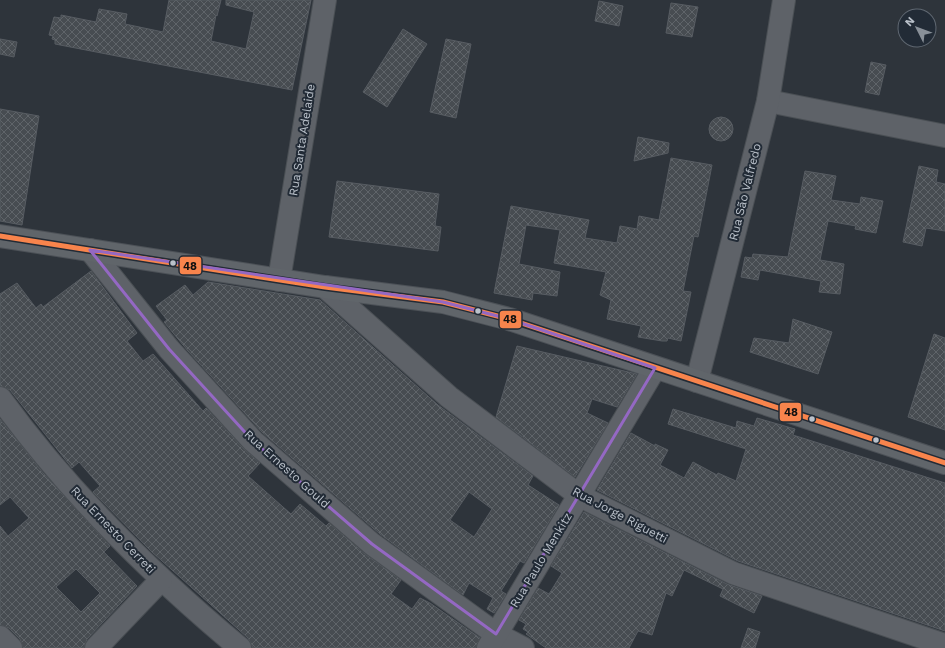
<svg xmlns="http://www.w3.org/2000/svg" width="945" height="648" viewBox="0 0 945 648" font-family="'Work Sans',sans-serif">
	<defs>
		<pattern id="building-cross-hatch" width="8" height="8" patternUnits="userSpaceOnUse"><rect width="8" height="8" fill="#474c51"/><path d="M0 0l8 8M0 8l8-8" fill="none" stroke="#5f6469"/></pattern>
	</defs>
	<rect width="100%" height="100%" fill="#2e343b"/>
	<g fill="url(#building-cross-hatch)" stroke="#575c62" fill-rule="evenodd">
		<polygon points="169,0 221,0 217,16 216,15 211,41 246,49 254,12 226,5 226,0 311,0 292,90 55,44 55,40 52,39 53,36 49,35 54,17 61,18 61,15 96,22 99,9 127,14 125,24 163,32"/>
		<polygon points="599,1 623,6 619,26 595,21"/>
		<polygon points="671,3 698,7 692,37 666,33"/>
		<polygon points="403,29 427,44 387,107 363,92"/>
		<polygon points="0,39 17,42 14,57 0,54"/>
		<polygon points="446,39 471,44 456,118 430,112"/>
		<polygon points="871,62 886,65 879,95 865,92"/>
		<polygon points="0,109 39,116 22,225 0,221"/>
		<circle cx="721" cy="129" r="12"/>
		<polygon points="638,137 669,143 668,153 634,161"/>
		<polygon points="671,158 712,165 698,237 694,236 683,291 691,292 681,341 668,338 667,341 662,341 638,337 641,326 607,319 611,300 600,295 606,272 554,263 560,230 526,225 519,264 560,272 557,296 533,293 532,300 494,293 511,206 589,220 585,238 617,243 620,226 637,229 639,216 659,220"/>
		<polygon points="919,166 938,170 936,182 945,184 945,231 926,228 922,246 903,242"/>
		<polygon points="805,171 836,176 831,200 860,204 861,197 883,201 876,233 855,229 856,226 828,221 820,260 844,264 840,294 819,292 821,281 760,270 758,280 741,277 745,257 752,258 753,254 788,257"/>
		<polygon points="337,181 439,194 435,226 441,227 438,251 329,237"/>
		<polygon points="91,271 137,333 127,341 143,361 153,354 203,411 206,408 244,449 260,463 248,476 291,514 300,504 326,526 329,523 365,554 401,580 391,594 412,609 420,598 430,603 480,638 476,648 253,648 248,638 152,552 93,492 100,486 79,462 72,468 10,390 0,386 0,294 17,283 36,308 41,304 43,307"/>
		<path d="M208 282 320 300 438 405 533 476 528 485 559 505 524 563 520 561 501 591 506 594 494 613 487 609 493 598 469 583 463 595 380 534 262 432 188 351 164 322 167 320 156 306 185 285 193 295ZM469 492 492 509 474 537 450 520Z"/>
		<polygon points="793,319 832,332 818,374 750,352 754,338 789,343"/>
		<polygon points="934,334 945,338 945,430 908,417"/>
		<polygon points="517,346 637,374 617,407 592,399 587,413 608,423 575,477 496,417"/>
		<polygon points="673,409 736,428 737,421 754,426 757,418 795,429 793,435 945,483 945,631 738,561 597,490 631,433 655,446 655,444 668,450 660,465 684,478 693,462 717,475 718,473 736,481 746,449 668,424"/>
		<path d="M0 419 44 474 110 546 104 552 137 586 87 639 84 648H23L20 639 9 628 0 625V526L8 536 29 518 10 497 0 505ZM76 569 100 593 81 612 56 587Z"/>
		<polygon points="584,512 727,584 762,596 754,613 720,596 723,589 684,570 672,596 666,593 652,635 638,631 629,648 546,648 526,634 528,632 523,629 526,624 519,620 538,588 549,594 562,573 551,566"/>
		<polygon points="748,628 760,632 755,648 741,648"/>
	</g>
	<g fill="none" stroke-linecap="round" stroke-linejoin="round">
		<defs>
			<g id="minor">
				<polyline points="768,101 945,136"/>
				<polyline points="90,250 169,349 253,441 372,544 496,634 523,648"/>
				<polyline points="279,280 325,0"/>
				<polyline points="325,287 449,397 580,496 733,573 945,645"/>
				<polyline points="697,381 768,101 784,0"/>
				<path d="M0 398C68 492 151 574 240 648"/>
				<polyline points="0,637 11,648"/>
				<polyline points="96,648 161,580"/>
				<polyline points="488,648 655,368"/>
			</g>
			<polyline id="major" points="0,236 325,287 443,302 509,319 945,463"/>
		</defs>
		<use href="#minor" stroke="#4a4f54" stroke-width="24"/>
		<use href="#major" stroke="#4c5157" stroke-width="24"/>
		<use href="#minor" stroke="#5e6268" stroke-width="22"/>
		<use href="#major" stroke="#60656a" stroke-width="22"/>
		<defs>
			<polyline id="bus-1" points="0,236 325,287 443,302 509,319 945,463"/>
		</defs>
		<use href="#bus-1" stroke="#222b36" stroke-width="8"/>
		<use href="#bus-1" stroke="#f8844c" stroke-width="5"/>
	</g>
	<path fill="none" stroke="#9468c3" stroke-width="3" stroke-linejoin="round" d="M90 250 443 302 509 319 655 368 496 634 372 544 253 441 169 349Z"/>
	<g fill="#bac1ca" stroke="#222b36" stroke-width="1.5">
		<circle cx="173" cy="263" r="3.5"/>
		<circle cx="478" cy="311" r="3.5"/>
		<circle cx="812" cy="419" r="3.5"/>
		<circle cx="876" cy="440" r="3.5"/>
	</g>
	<g text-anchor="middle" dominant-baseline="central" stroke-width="4" stroke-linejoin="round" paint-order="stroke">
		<g font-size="12" fill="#bac1ca" stroke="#222b36">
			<text transform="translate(302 140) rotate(-81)">Rua Santa Adelaide</text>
			<text transform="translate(745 192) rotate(-76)">Rua São Valfredo</text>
			<text transform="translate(287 469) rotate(42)">Rua Ernesto Gould</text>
			<text transform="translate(620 515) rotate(28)">Rua Jorge Riguetti</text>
			<text transform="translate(113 530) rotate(46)">Rua Ernesto Cerreti</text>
			<text transform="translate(541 560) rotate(-59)">Rua Paulo Menkitz</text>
		</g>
	</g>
	<g stroke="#222b36" stroke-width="1.5">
		<rect x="179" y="256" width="23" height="19" rx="4" fill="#f8844c"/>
		<rect x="499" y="310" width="23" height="19" rx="4" fill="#f8844c"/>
		<rect x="779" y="402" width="23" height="20" rx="4" fill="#f8844c"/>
	</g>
	<g font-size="11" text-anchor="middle" font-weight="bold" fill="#111">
		<text x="190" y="270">48</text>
		<text x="510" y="323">48</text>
		<text x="791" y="416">48</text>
	</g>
	<g transform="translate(917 28) rotate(312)"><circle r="19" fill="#222b36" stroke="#5f6771"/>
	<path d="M0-3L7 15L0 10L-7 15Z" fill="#899098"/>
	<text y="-6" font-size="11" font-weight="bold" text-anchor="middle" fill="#bac1ca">N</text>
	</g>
</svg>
